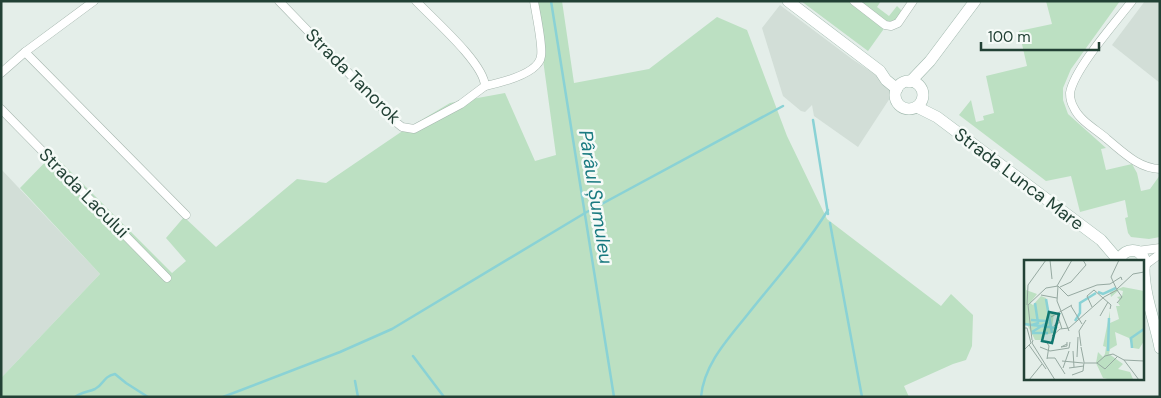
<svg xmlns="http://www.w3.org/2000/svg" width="1161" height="398" viewBox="0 0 1161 398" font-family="'DM Sans',sans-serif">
	<rect width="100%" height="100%" fill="#e4eee9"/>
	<g fill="#d2ded7">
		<polygon points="1145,1 1160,1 1160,83 1112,45"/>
		<polygon points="780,5 852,59 888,83 891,89 890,98 858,147 814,116 812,105 805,112 801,111 783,96 762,28"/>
		<polygon points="1,169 100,274 1,378"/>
	</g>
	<g fill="#bce0c2">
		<polygon points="535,1 562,1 574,83 649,69 717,17 747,30 787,136 827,219 941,306 951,294 973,315 972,346 966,360 953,364 904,386 909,397 1,397 1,378 100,274 20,188 53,154 172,273 186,261 166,238 184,217 216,247 297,179 326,183 401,132 450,103 505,93 535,161 556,155"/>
		<polygon points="801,1 881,1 877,7 889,16 897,6 901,10 901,13 895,21 888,23 868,51"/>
		<polygon points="1046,1 1120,1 1071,69 1063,88 1063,100 1068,114 1106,148 1101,149 1106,170 1132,164 1137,173 1141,191 1150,189 1160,175 1160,237 1149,239 1131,237 1128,233 1125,218 1128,217 1125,200 1080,212 1071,176 1046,181 959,115 971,100 976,122 984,120 983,116 994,113 986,76 1027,66 1019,31 1052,24"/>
	</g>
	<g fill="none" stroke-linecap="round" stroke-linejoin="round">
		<g stroke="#8ad2d5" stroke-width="2.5">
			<polyline points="551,1 614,397"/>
			<polyline points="813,120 828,214"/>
			<polyline points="830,223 862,397"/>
			<polyline points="413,356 444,397"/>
			<polyline points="355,381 358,397"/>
			<path d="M75 397C81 392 88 392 95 389 105 384 102 377 115 374L126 383 148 397"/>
			<polyline points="223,397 340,352 392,329 585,213 783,106"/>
			<path d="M701 397C704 364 728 339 748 314 775 280 805 247 828 210"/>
		</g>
		<defs>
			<g id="street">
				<path d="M279 1 397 123 402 127 414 129 461 104 485 86C484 63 433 19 416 1"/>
				<polyline points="854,1 885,25 891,26 898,23 913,1"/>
				<path d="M1132 1C1115 23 1074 69 1070 93 1070 99 1071 103 1074 108 1080 121 1097 130 1107 139 1123 152 1138 168 1160 169"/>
				<polyline points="25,52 186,215"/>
				<polyline points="1,73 25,52 94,1"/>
				<path d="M485 86C499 83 539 74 541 56 543 45 536 14 534 1"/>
				<polyline points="1,109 167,278"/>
				<polyline points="1137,251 1160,248"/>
				<polyline points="1145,265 1160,254"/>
			</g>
			<g id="secondary">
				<polyline points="788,1 880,71 886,80 897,89"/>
				<circle cx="909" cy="95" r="14"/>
				<polyline points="910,82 930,61 975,1"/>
				<polyline points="917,107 937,117 1101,240 1119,261"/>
				<path d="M1119 262C1121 253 1128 249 1137 251 1145 256 1147 263 1142 272"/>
				<path d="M1144 268C1144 296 1155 321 1160 348"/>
			</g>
		</defs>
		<use href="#street" stroke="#a6b7af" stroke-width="9"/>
		<use href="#secondary" stroke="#a2baaf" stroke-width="12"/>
		<use href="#street" stroke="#fff" stroke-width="8"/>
		<use href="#secondary" stroke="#fff" stroke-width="11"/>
	</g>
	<g text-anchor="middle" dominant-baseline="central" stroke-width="5" stroke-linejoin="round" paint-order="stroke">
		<g font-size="18" fill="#224135" stroke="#f5faf7">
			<text transform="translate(353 76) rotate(45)">Strada Tanorok</text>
			<text transform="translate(1019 179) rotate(37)">Strada Lunca Mare</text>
			<text transform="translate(84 193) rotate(45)">Strada Lacului</text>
		</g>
		<g font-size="19" font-style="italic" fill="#197a80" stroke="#f5faf7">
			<text transform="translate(596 197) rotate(81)">Pârâul Șumuleu</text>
		</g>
	</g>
	<g transform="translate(1024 260)">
		<rect width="120" height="120" fill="#e4eee9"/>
		<path d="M0 7 2 30 13 34 6 43 9 45 17 36 22 38 25 51 30 54 28 67 38 68H30V73L19 75 17 80H11L4 66 0 64ZM99 27 120 31V81L115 89 109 88 105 78 91 72 93 85 86 89 85 94 99 104 94 109 106 112 109 119 88 120 79 118 72 103 74 92 79 97 81 94 82 87 79 86 86 51V63L95 59 92 46H96L94 43 96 40 93 37 98 36 99 31 95 30 87 37 86 32Z" fill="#bce0c2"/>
		<path fill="none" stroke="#8ad2d5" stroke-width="2.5" d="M74 32 79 34 92 28M22 39 28 73M7 60 23 61M51 61 56 53V43L72 33M0 64 33 68M8 65 14 63 11 43M8 72 24 62M8 73H24M108 88 107 78 120 69M84 91 85 58"/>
		<path fill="none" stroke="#96a9a1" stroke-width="1" d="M26 0 28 19M33 26 48 0M34 26 44 36 73 25 86 24 97 17 98 20M34 26 33 41 45 71M36 27 47 22 62 5 59 0M93 29 109 14 120 12M93 30 87 17 95 0M93 30 98 37 93 43M17 35 33 38M3 45 4 25 22 0M47 46 58 64M68 47 63 36 70 30 87 45 86 49M33 53 38 69M76 56 84 42M27 57 48 45M35 60 30 66 36 62M0 68H3L7 83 0 90M45 68 80 37 93 30M28 76 36 69 45 68M8 80 4 45 22 28 34 26M9 80 8 83 31 120M22 81 25 86 23 99M43 82V86L37 87 43 84M5 85 22 109M57 86 55 71 62 60M16 87 26 91 45 88 46 82M57 87 60 102M49 91 50 107M53 97 54 77M23 98H31L41 114M100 100 120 101M38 101 59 103M60 103H73L81 96 89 94 100 100 115 120M73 103 81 109 93 97M39 108 45 91M45 108 60 106M48 115 59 111 60 102M5 120 18 104"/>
		<path fill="#0f766e" fill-opacity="0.15" stroke="#0f766e" stroke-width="2.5" d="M25 52 35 54 28 83 18 81Z"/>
		<rect width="120" height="120" fill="none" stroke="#224135" stroke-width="2.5"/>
	</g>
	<rect width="1161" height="398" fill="none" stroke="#224135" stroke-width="5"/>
	<path d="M981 42v8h118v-8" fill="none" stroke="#224135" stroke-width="2.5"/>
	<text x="988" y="42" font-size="15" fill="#224135" stroke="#f5faf7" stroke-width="4" paint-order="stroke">100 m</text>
</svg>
